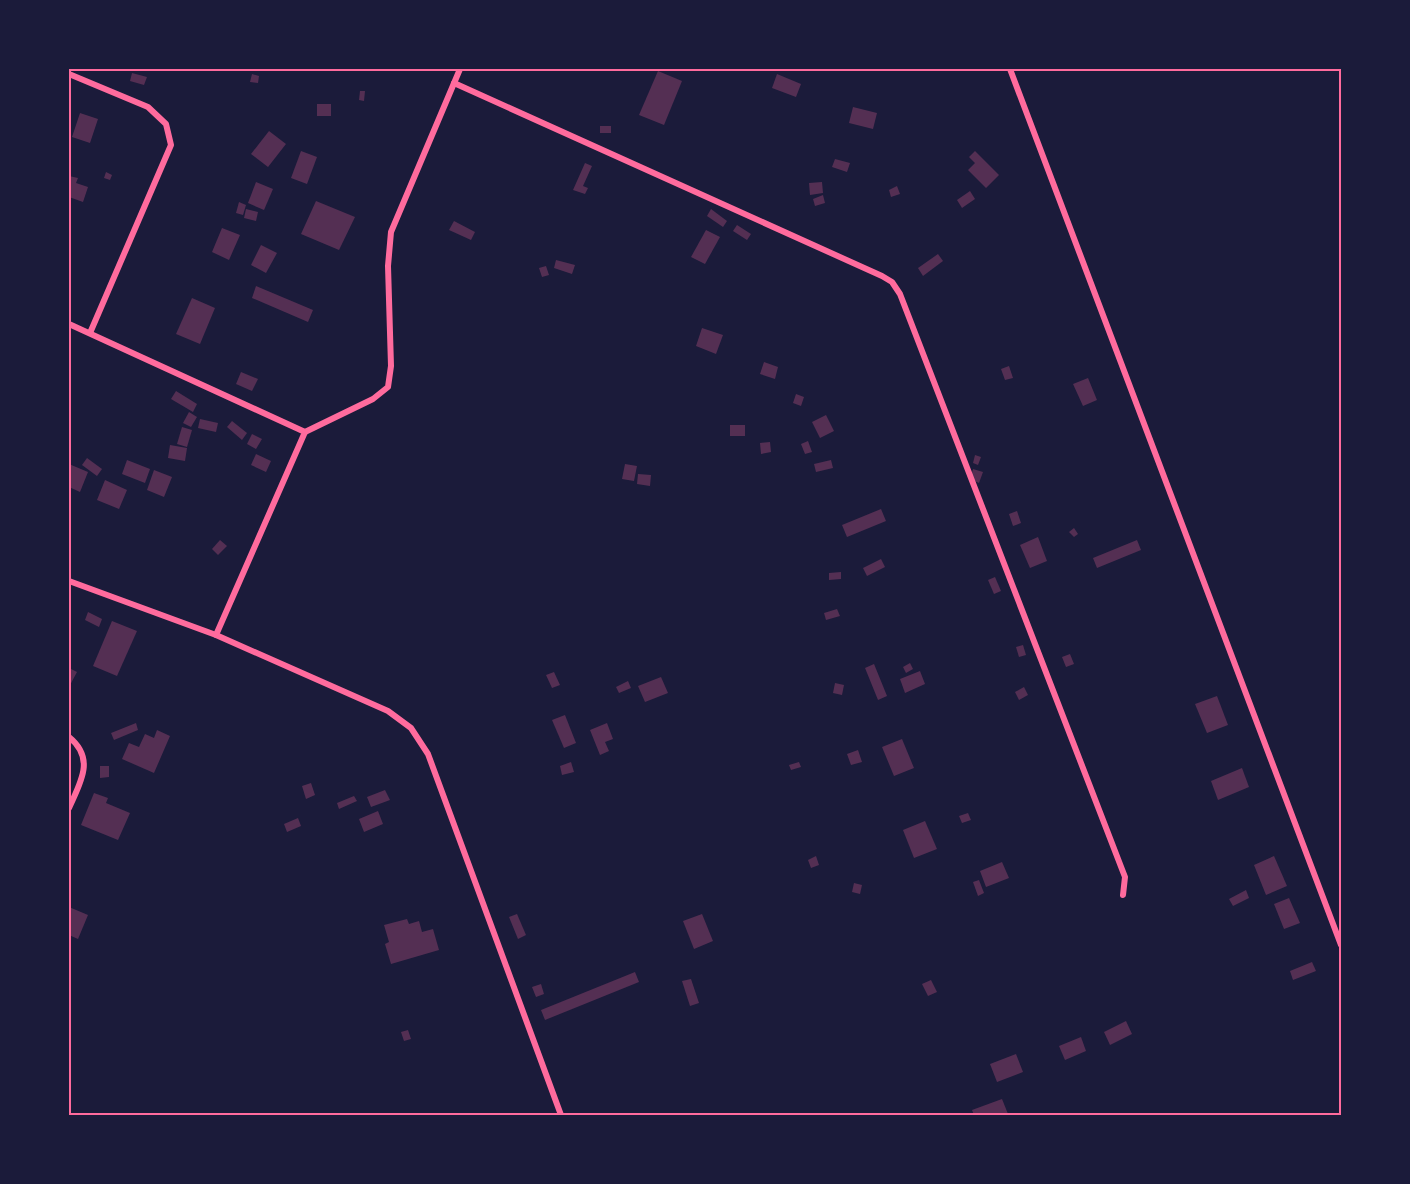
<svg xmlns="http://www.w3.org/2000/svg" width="1410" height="1184" viewBox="0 0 1410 1184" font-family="'Asap Condensed',sans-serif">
	<rect width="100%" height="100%" fill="#1b1b3a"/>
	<g fill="#542f53">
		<polygon points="658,71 682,81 664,125 639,115"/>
		<polygon points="132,73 147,77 144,85 130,81"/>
		<polygon points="252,74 259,76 258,83 250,82"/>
		<polygon points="777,74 801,84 796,97 772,88"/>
		<polygon points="360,91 365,91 364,101 359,100"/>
		<rect x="317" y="104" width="14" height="12"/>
		<polygon points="853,107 877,113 873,129 849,123"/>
		<polygon points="80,113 98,119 90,143 72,137"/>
		<rect x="600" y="126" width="11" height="7"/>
		<polygon points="269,131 286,144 268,167 251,154"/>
		<polygon points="301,151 317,157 307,184 291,178"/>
		<polygon points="975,151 999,175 986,188 968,170 975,163 969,157"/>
		<polygon points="835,159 850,163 847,172 832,167"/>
		<polygon points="585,163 592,166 583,186 588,188 585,194 573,190"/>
		<polygon points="106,172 112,175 110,180 104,178"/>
		<polygon points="69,176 78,178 76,183 88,187 83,202 69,197"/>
		<polygon points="256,182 273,189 264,210 248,203"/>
		<polygon points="822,182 823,193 810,195 809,183"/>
		<polygon points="897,186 900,194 891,197 889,190"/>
		<polygon points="970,191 975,199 962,208 957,200"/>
		<polygon points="823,195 825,203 815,206 813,199"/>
		<polygon points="316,201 355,217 339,250 301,234"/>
		<polygon points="239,202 246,205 243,215 236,213"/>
		<polygon points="246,209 258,212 256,221 244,218"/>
		<polygon points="711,209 727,221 723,227 707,216"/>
		<polygon points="454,221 475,232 471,240 449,230"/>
		<polygon points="737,225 751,234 747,240 733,231"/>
		<polygon points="222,228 240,235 229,260 212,252"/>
		<polygon points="706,230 720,237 705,264 691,257"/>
		<polygon points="261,245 277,253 266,273 251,265"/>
		<polygon points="938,254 943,261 923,276 918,268"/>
		<polygon points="556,260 575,265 572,274 554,268"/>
		<polygon points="546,266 549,275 542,277 539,268"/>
		<polygon points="256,286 313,310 308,322 252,298"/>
		<polygon points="192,298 215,308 200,344 176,334"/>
		<polygon points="702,328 723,335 716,354 696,346"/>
		<polygon points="764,362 778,367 775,379 760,374"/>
		<polygon points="1009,366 1013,378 1005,380 1001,369"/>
		<polygon points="241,372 258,379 252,391 236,384"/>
		<polygon points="1088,378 1097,400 1083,406 1073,384"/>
		<polygon points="176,391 197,404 193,412 171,399"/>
		<polygon points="796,394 804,397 801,406 793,403"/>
		<polygon points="189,412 197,417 191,427 183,423"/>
		<polygon points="826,415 834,431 820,438 812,422"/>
		<polygon points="200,419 218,423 216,432 198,428"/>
		<polygon points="232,421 247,433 242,440 227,427"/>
		<rect x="730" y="425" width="15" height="11"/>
		<polygon points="182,427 192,430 187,447 177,444"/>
		<polygon points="252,434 262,439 256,449 247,444"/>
		<polygon points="808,441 812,452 805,454 801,444"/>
		<polygon points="770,442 771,452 761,454 760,443"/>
		<polygon points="170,445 187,448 185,461 168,458"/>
		<polygon points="256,454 271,461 266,472 251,465"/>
		<polygon points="975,455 981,457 978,465 973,463"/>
		<polygon points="87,458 102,469 97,476 82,465"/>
		<polygon points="127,460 150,469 145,483 122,474"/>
		<polygon points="831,460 833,468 816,472 814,464"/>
		<polygon points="69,464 88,472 80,492 69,487"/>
		<polygon points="625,464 637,466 634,481 622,479"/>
		<polygon points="973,469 983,472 979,483 970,479"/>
		<polygon points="154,470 172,477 164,497 147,490"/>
		<polygon points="638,474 651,475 650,486 637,484"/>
		<polygon points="105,480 127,490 119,509 97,500"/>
		<polygon points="881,509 886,521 847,537 842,525"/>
		<polygon points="1017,511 1021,523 1013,526 1009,514"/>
		<polygon points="1074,528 1078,534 1074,537 1069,532"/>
		<polygon points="1038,537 1047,561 1030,568 1020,545"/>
		<polygon points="220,540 227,546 218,555 212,549"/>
		<polygon points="1137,540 1141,550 1097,568 1093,558"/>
		<polygon points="881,559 885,567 867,576 863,568"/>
		<polygon points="841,572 841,579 829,580 829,573"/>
		<polygon points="995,577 1001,591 994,594 988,580"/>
		<polygon points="837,609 840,616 826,620 824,613"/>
		<polygon points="88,612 102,619 99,627 85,620"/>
		<polygon points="112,621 137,631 117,676 93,666"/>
		<polygon points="1023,645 1026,655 1019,657 1016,647"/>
		<polygon points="1070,654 1074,664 1066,667 1062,657"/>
		<polygon points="910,663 913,669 906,673 903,667"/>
		<polygon points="874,664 887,696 878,700 865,668"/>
		<polygon points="69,668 77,672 69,687"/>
		<polygon points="920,671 925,684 905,693 900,679"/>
		<polygon points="554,672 560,685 552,688 546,675"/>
		<polygon points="661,677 668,693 645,702 638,686"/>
		<polygon points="628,681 631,688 619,693 616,687"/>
		<polygon points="835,683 844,685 842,695 833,693"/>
		<polygon points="1024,687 1028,695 1019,700 1015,692"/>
		<polygon points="1217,696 1228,725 1207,733 1195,704"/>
		<polygon points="565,715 576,743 564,748 552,720"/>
		<polygon points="136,723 138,730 114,740 111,733"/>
		<polygon points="607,723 613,739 605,742 609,751 600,755 590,730"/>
		<polygon points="157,730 170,736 154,773 122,759 129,743 139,747 145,734 154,738"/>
		<polygon points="902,739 914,768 894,776 882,747"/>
		<polygon points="858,750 862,762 851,765 847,754"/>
		<polygon points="571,762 574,772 562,775 560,766"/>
		<polygon points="799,762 801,767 791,770 789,765"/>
		<polygon points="100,766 109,766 109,777 100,778"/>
		<polygon points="1242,768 1249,787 1218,800 1211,781"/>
		<polygon points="311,783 315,795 306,799 302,786"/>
		<polygon points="385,790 390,800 371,807 367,797"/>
		<polygon points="94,793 108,798 106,803 130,813 118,840 81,825"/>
		<polygon points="354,796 357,801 339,809 337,803"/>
		<polygon points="378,811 383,824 364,832 359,819"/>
		<polygon points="968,813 971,820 962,823 959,816"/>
		<polygon points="298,818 301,826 287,832 284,824"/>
		<polygon points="925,821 937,849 914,858 903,830"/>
		<polygon points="816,856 819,865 811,868 808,860"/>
		<polygon points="1274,856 1287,886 1266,895 1254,865"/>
		<polygon points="1002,862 1009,878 986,887 980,871"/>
		<polygon points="979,880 984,893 978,896 973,882"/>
		<polygon points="854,883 862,885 860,894 852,892"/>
		<polygon points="1246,890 1249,898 1233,906 1229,899"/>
		<polygon points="1289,898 1300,923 1284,929 1274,904"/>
		<polygon points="69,907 88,915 78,939 69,935"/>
		<polygon points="517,914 526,935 518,939 509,917"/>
		<polygon points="702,914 713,941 694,949 683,921"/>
		<polygon points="407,919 409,924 419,921 422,932 433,929 439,950 391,964 385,944 389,942 384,925"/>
		<polygon points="1312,962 1316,971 1293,980 1290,971"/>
		<polygon points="635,972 639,982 545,1020 541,1010"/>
		<polygon points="691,979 699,1003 690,1006 682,981"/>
		<polygon points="931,980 937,992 928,996 922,984"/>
		<polygon points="541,984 544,994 536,997 532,987"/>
		<polygon points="1126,1021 1132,1034 1110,1045 1104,1032"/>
		<polygon points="408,1030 411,1039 404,1041 401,1032"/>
		<polygon points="1081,1037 1086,1051 1065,1060 1059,1046"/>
		<polygon points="1016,1054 1023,1072 997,1082 990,1064"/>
		<polygon points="1002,1099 1008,1114 1004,1115 974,1115 972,1110"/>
	</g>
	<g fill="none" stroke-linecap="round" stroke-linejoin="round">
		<g stroke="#ff6b9d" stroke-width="6">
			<polyline points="1010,69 1341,945"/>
			<polyline points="69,74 148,107 166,124 171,145 90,333"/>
			<polyline points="454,83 882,276 892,282 900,294 1125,877 1123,895"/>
			<polyline points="69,324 305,432 216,635"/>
			<polyline points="305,432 373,399 388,387 391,366 388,266 391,232 460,69"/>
			<polyline points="69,581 216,635 388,711 411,728 428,754 561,1115"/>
			<path d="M69 737C96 759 80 783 69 808"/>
		</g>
	</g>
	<rect width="1410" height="1184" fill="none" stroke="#1b1b3a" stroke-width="141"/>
	<rect x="70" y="70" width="1270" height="1044" fill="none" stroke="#ff6b9d" stroke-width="2"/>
</svg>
